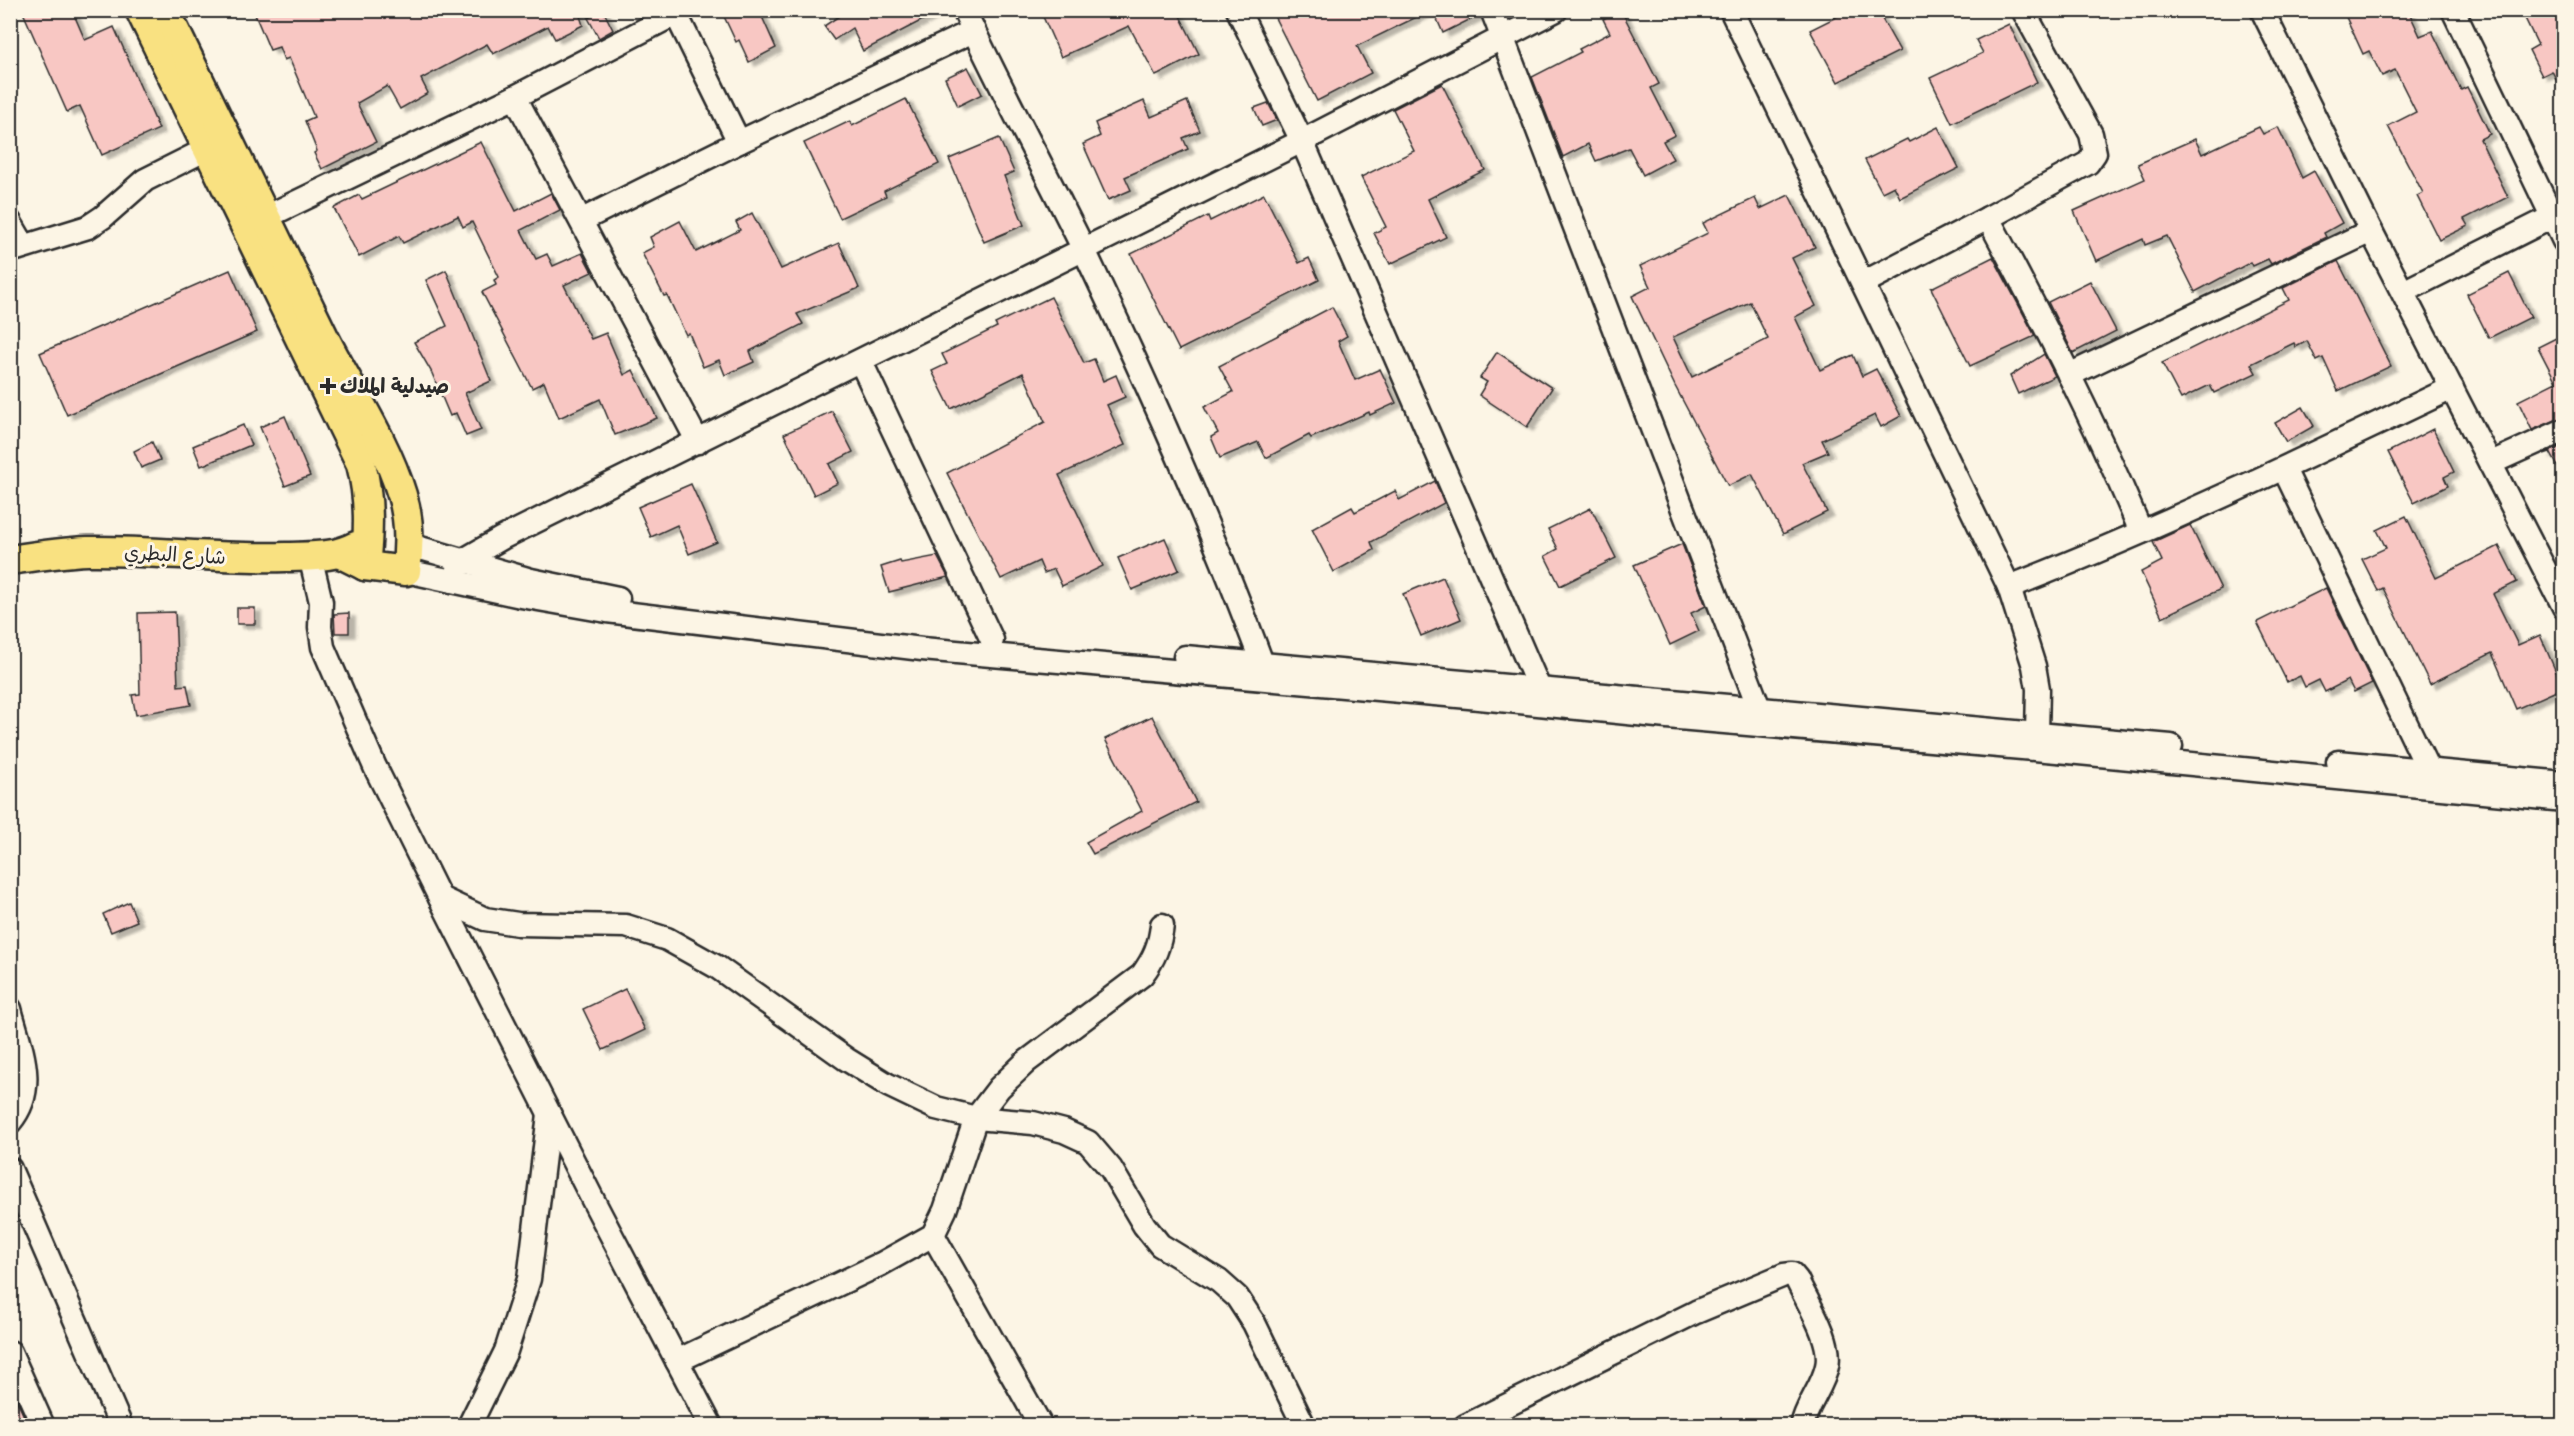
<svg xmlns="http://www.w3.org/2000/svg" width="2574" height="1436" viewBox="0 0 2574 1436" font-family="Sriracha,'Playpen Sans Arabic',sans-serif">
	<defs>
		<filter id="shadow"><feDropShadow dx="6" dy="4" stdDeviation="1.5" flood-color="#0004"/></filter>
	</defs>
	<rect width="100%" height="100%" fill="#fcf5e5"/>
	<filter id="ink" filterUnits="userSpaceOnUse"><feTurbulence type="fractalNoise" baseFrequency=".0167" numOctaves="2"/><feDisplacementMap in="SourceGraphic" scale="12" xChannelSelector="R" yChannelSelector="G"/><feConvolveMatrix kernelMatrix="1 2 1 2 8 2 1 2 1" color-interpolation-filters="sRGB"/></filter>
	<g filter="url(#ink)">
		<g fill="#f8c7c3" stroke="#2b2b2b" stroke-width="1.5" fill-rule="evenodd" filter="url(#shadow)">
			<polygon points="22,10 72,10 85,40 114,27 159,129 102,155 80,106 67,112"/>
			<polygon points="253,10 578,10 583,25 555,39 548,26 493,54 487,44 421,79 428,93 400,109 387,86 357,103 376,142 322,169 314,153 317,151 305,121 314,117 289,58 284,60 279,47 270,50"/>
			<polygon points="603,10 613,30 599,38 588,18"/>
			<polygon points="721,10 759,10 776,48 749,62 739,40 736,42"/>
			<polygon points="843,10 942,10 863,51 852,28 834,40 824,26 844,13"/>
			<polygon points="1040,10 1177,10 1199,54 1156,76 1129,26 1061,57"/>
			<polygon points="1271,10 1431,10 1357,46 1371,73 1317,101"/>
			<polygon points="1433,10 1479,10 1479,15 1443,33"/>
			<polygon points="1621,10 1659,84 1651,88 1675,135 1663,141 1673,159 1643,175 1629,148 1596,161 1588,144 1563,157 1532,77 1581,52 1579,49 1610,33 1603,19"/>
			<polygon points="1850,10 1877,10 1900,51 1838,82 1810,30"/>
			<polygon points="2360,10 2408,10 2420,36 2432,31 2461,90 2467,87 2490,134 2480,139 2508,197 2464,219 2468,226 2439,240 2417,196 2423,193 2388,126 2416,112 2395,70 2382,76 2369,51 2363,54 2346,17"/>
			<polygon points="2521,10 2564,10 2564,95 2552,71 2542,76 2529,50 2538,45"/>
			<polygon points="2009,24 2037,82 1952,123 1930,78 1983,53 1976,40"/>
			<polygon points="968,67 982,94 958,106 945,78"/>
			<polygon points="1442,84 1485,170 1428,199 1446,237 1390,264 1374,233 1386,227 1361,177 1414,151 1393,109"/>
			<polygon points="906,99 939,164 884,191 886,196 840,218 804,143 850,121 852,126"/>
			<polygon points="1144,101 1151,117 1187,101 1200,131 1183,138 1188,149 1125,177 1131,190 1108,200 1083,144 1100,136 1095,123"/>
			<polygon points="1268,103 1277,120 1262,126 1254,108"/>
			<polygon points="1938,127 1959,168 1900,198 1894,186 1882,192 1865,160 1907,139 1909,142"/>
			<polygon points="2259,127 2263,134 2278,127 2302,178 2314,171 2342,223 2324,233 2326,237 2271,264 2268,259 2253,266 2251,262 2195,292 2167,236 2145,245 2143,239 2096,261 2074,211 2145,179 2138,164 2195,139 2202,154"/>
			<polygon points="999,138 1014,172 1004,176 1024,225 984,242 949,159"/>
			<polygon points="481,142 516,211 551,193 560,210 521,230 536,259 547,254 553,266 582,253 592,272 564,285 591,339 606,333 624,375 633,370 657,418 615,435 600,399 559,418 544,382 532,388 482,292 496,285 494,280 499,277 472,222 463,227 458,216 403,243 399,236 359,257 334,208 359,195 362,199"/>
			<polygon points="1264,194 1299,263 1309,258 1319,280 1179,350 1131,254 1208,216 1210,221"/>
			<path d="M1789 195 1815 247 1792 258 1816 306 1795 317 1820 370 1853 355 1862 376 1876 369 1901 416 1881 427 1875 415 1822 440 1828 452 1802 463 1827 512 1783 534 1752 474 1728 486 1675 386 1632 296 1650 287 1640 266 1708 233 1703 223 1755 198 1760 209ZM1750 302 1768 339 1692 377 1673 337Z"/>
			<polygon points="752,213 781,269 839,243 859,288 797,314 803,324 750,351 754,362 725,375 719,360 703,367 689,333 686,335 667,295 664,296 642,253 654,247 650,237 680,221 696,252 740,230 736,222"/>
			<polygon points="1993,257 2035,336 1970,366 1931,288"/>
			<polygon points="2338,261 2391,366 2338,391 2323,358 2317,361 2307,341 2296,347 2294,343 2251,364 2256,373 2214,393 2210,385 2181,399 2162,363 2289,300 2283,288"/>
			<polygon points="230,270 257,332 67,415 40,353"/>
			<polygon points="446,270 491,381 465,393 481,430 466,436 456,413 450,416 431,371 414,342 447,326 426,280"/>
			<polygon points="2509,273 2531,317 2489,338 2467,294"/>
			<polygon points="2090,281 2116,331 2073,353 2048,302"/>
			<polygon points="1051,297 1084,363 1094,359 1103,381 1116,375 1125,397 1107,405 1125,445 1059,475 1103,566 1062,586 1054,569 1044,573 1039,561 1001,579 947,473 1045,422 1023,373 951,409 932,371 947,364 942,354 997,327 995,324"/>
			<polygon points="1332,307 1347,336 1338,341 1355,380 1380,369 1396,403 1370,415 1369,412 1311,438 1309,435 1266,458 1258,442 1220,458 1211,437 1218,433 1204,407 1233,392 1219,366"/>
			<polygon points="2564,334 2564,417 2532,430 2518,401 2556,382 2538,347"/>
			<polygon points="1497,352 1552,388 1527,427 1479,395 1487,382 1480,378"/>
			<polygon points="2044,354 2055,376 2018,394 2010,376"/>
			<polygon points="2303,407 2314,426 2286,442 2275,423"/>
			<polygon points="832,411 853,452 829,464 838,483 814,495 784,434"/>
			<polygon points="285,416 310,476 285,486 260,427"/>
			<polygon points="243,425 251,445 201,466 193,446"/>
			<polygon points="2433,429 2454,472 2444,477 2448,486 2414,503 2388,452"/>
			<polygon points="152,442 160,460 141,468 134,451"/>
			<polygon points="2564,445 2564,478 2550,452 2544,454"/>
			<polygon points="1435,481 1444,503 1371,542 1374,550 1334,572 1312,529 1352,507 1355,512 1395,491 1399,500"/>
			<polygon points="691,484 717,542 689,554 677,525 651,537 638,507"/>
			<polygon points="1591,508 1616,558 1560,586 1545,556 1558,549 1548,529"/>
			<polygon points="2406,516 2436,578 2499,546 2517,582 2493,594 2518,645 2540,635 2563,688 2516,709 2492,653 2430,684 2383,588 2378,591 2362,559 2386,548 2377,530"/>
			<polygon points="2190,525 2221,589 2162,617 2141,572 2162,561 2153,542"/>
			<polygon points="1165,538 1179,570 1132,590 1118,558"/>
			<polygon points="1682,544 1706,606 1691,613 1699,631 1670,645 1634,565"/>
			<polygon points="937,556 948,577 889,592 881,567 900,561 901,563"/>
			<polygon points="1443,577 1461,619 1421,636 1403,594"/>
			<polygon points="2326,588 2372,683 2354,692 2348,680 2325,692 2319,680 2305,687 2300,676 2287,682 2257,622"/>
			<rect x="237" y="608" width="18" height="16"/>
			<polygon points="175,612 178,686 187,685 191,705 136,715 132,695 140,694 138,613"/>
			<polygon points="349,613 349,633 335,633 334,614"/>
			<polygon points="1152,716 1196,802 1093,854 1086,842 1142,811 1105,739"/>
			<polygon points="129,902 137,921 111,932 103,914"/>
			<polygon points="625,989 645,1030 603,1050 583,1009"/>
			<polygon points="10,1386 28,1425 10,1425"/>
		</g>
		<g fill="none" stroke-linecap="round" stroke-linejoin="round">
			<defs>
				<g id="minor">
					<polyline points="674,10 739,142"/>
					<path d="M964 10C1002 92 1045 170 1084 250 1148 385 1210 523 1262 663"/>
					<polyline points="1238,10 1302,141 1539,688"/>
					<polyline points="1492,10 1759,708"/>
					<polyline points="1731,10 2009,587 2034,666 2038,689 2037,733"/>
					<polyline points="2262,10 2371,231 2564,607"/>
					<polyline points="2453,10 2564,241"/>
					<polyline points="515,97 698,442"/>
					<polyline points="266,217 515,97 675,14"/>
					<path d="M1988 218C2043 321 2096 424 2141 532"/>
					<polyline points="582,220 739,142 973,31"/>
					<polyline points="10,222 24,246"/>
					<polyline points="10,251 88,227 103,217 145,180 209,148"/>
					<polyline points="1863,283 1988,218 2088,163 2095,153 2091,134 2023,10"/>
					<polyline points="2403,292 2564,211"/>
					<polyline points="861,362 992,640"/>
					<polyline points="2069,375 2371,231"/>
					<polyline points="2491,463 2564,430"/>
					<polyline points="2284,469 2428,769"/>
					<polyline points="410,545 531,580 618,598"/>
					<polyline points="310,556 321,602 320,627 323,647 375,767 440,898 594,1202 711,1426"/>
					<polyline points="457,569 462,561 502,538 1302,141 1556,10"/>
					<polyline points="406,571 521,596 607,611 922,649 1469,697 1667,717 2068,752 2564,800"/>
					<path d="M2009 587C2160 528 2306 458 2452 388"/>
					<polyline points="1185,657 2171,746"/>
					<polyline points="2338,762 2564,783"/>
					<polyline points="440,898 485,919 518,924 626,926 667,939 717,967 846,1059 888,1085 936,1108 976,1118 1033,1123 1064,1131 1088,1142 1111,1169 1144,1225 1160,1245 1219,1281 1237,1297 1254,1323 1304,1426"/>
					<path d="M10 1009C20 1047 39 1088 10 1122"/>
					<polyline points="10,1169 121,1426"/>
					<polyline points="933,1235 1041,1426"/>
					<polyline points="10,1352 43,1426"/>
					<path d="M677 1361 881 1264 933 1235 945 1210 976 1118 999 1088 1026 1062 1142 975C1154 959 1160 945 1162 925"/>
					<polyline points="469,1426 506,1351 529,1279 549,1114"/>
					<path d="M1465 1426 1696 1312 1784 1275 1792 1274 1797 1280C1807 1302 1833 1341 1827 1366 1823 1387 1806 1405 1802 1426"/>
				</g>
				<g id="major">
					<path d="M140 10 361 464C370 499 369 531 365 566"/>
					<path d="M165 10C218 119 271 228 324 337 350 389 385 439 402 495 410 521 410 545 406 571L365 566 341 554"/>
					<path d="M10 560C36 556 62 552 88 551 154 550 219 559 285 557 311 556 334 558 356 546"/>
				</g>
			</defs>
			<use href="#minor" stroke="#2b2b2b" stroke-width="27"/>
			<use href="#major" stroke="#2b2b2b" stroke-width="33"/>
			<use href="#minor" stroke="#fcf5e5" stroke-width="22"/>
			<use href="#major" stroke="#f9e181" stroke-width="28"/>
		</g>
	</g>
	<path fill="#2b2b2b" stroke="#fcf5e5" stroke-width="2" d="M325 377h6v6h6v6h-6v6h-6v-6h-6v-6h6z"/>
	<g text-anchor="middle" dominant-baseline="central" stroke-width="6" stroke-linejoin="round" paint-order="stroke">
		<g font-size="20" font-weight="bold" fill="#2b2b2b" stroke="#fcf5e5" text-anchor="start">
			<text x="340" y="386">صيدلية الملاك</text>
		</g>
		<g font-size="20" fill="#2b2b2b" stroke="#fcf5e5">
			<text transform="translate(175 555) rotate(3)">شارع البطري</text>
		</g>
	</g>
	<rect width="2574" height="1436" fill="none" stroke="#fcf5e5" stroke-width="36"/>
	<rect x="18" y="18" width="2538" height="1400" fill="none" stroke="#2b2b2b" stroke-width="2" filter="url(#ink)"/>
</svg>
